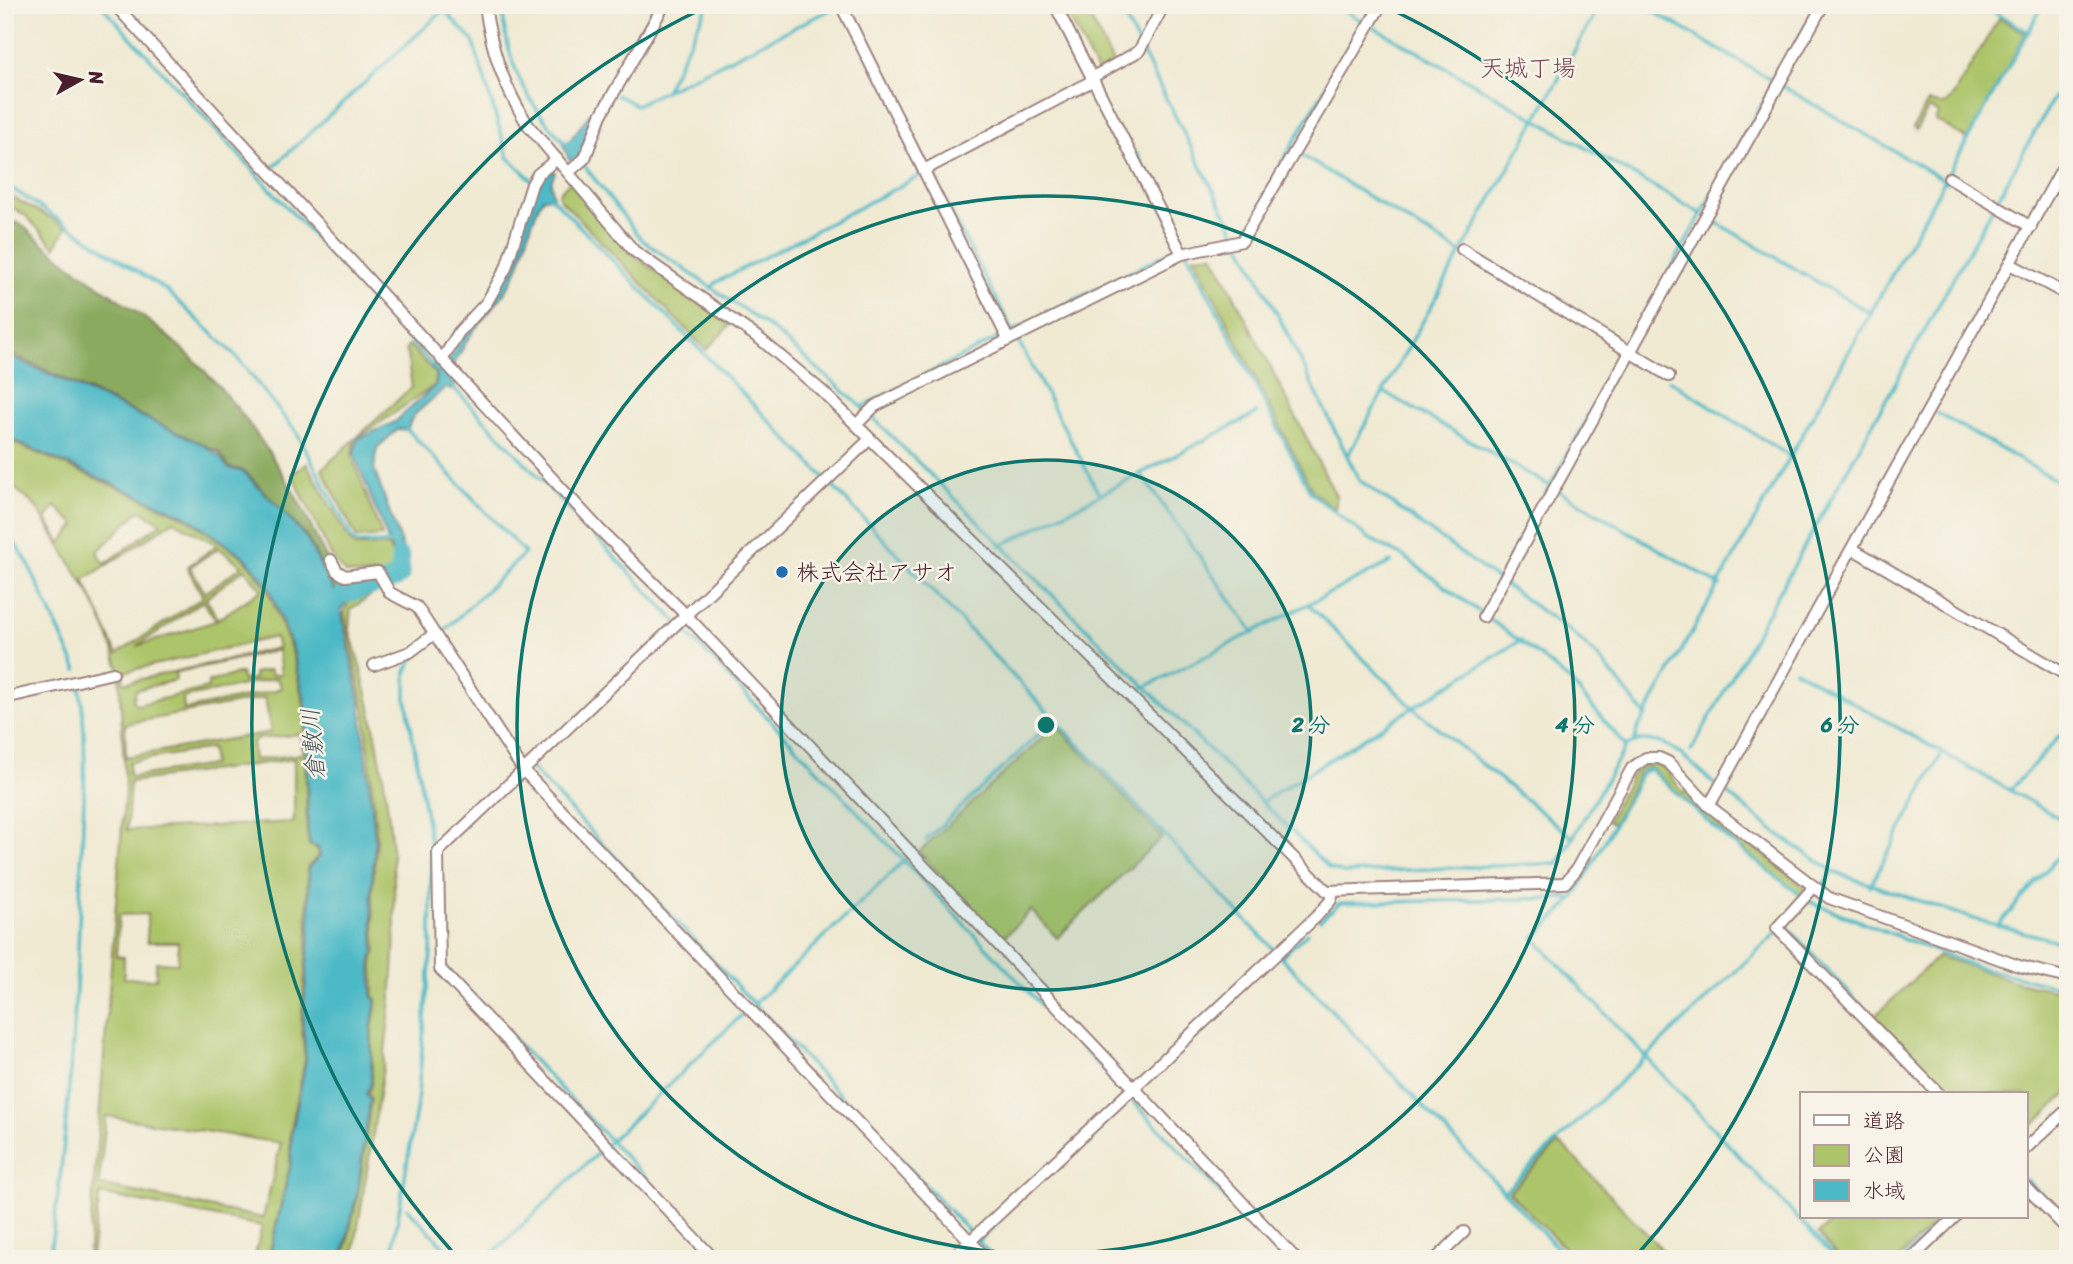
<svg xmlns="http://www.w3.org/2000/svg" width="2073" height="1264" viewBox="0 0 2073 1264" font-family="Sriracha,'Klee One',sans-serif">
	<rect width="100%" height="100%" fill="#f7f3e8"/>
	<filter id="ink" filterUnits="userSpaceOnUse"><feTurbulence type="fractalNoise" baseFrequency=".0143" numOctaves="2"/><feDisplacementMap in="SourceGraphic" scale="14" xChannelSelector="R" yChannelSelector="G"/><feConvolveMatrix kernelMatrix="1 2 1 2 8 2 1 2 1" color-interpolation-filters="sRGB"/></filter>
	<filter id="wash" filterUnits="userSpaceOnUse"><feTurbulence type="fractalNoise" baseFrequency=".00686" numOctaves="4" result="noise"/><feDisplacementMap in="SourceGraphic" scale="28" xChannelSelector="R" yChannelSelector="G"/><feGaussianBlur stdDeviation="1.57" result="paint"/><feColorMatrix in="noise" values="0 0 0 0 0 0 0 0 0 0 0 0 0 0 0 0 0 1.4 0 .05"/><feComposite in="paint" operator="in"/></filter>
	<g filter="url(#wash)">
		<rect width="100%" height="100%" fill="#f0ead3"/>
		<g fill="#adc56a" stroke="#7c724a" stroke-width="2" fill-rule="evenodd">
			<polygon points="1063,5 1084,5 1113,63 1097,72"/>
			<polygon points="1999,18 2026,33 1968,139 1935,120 1939,113 1929,108 1916,130 1913,128 1928,102 1945,105 1951,99"/>
			<polygon points="570,181 627,250 730,325 706,350 559,198 559,193"/>
			<polygon points="5,193 67,227 55,247 27,217 5,202"/>
			<polygon points="1213,254 1336,496 1336,510 1313,492 1194,256"/>
			<polygon points="409,345 436,374 435,385 355,440 352,457 382,536 357,538 322,469 412,387 406,349"/>
			<path d="M5 439 185 517 244 558 267 588 292 652 304 706 307 833 309 845 317 849 318 856 307 868 308 931 301 1023 305 1060 290 1134V1165L268 1259H254L262 1226 100 1194 91 1255 102 1259H88L125 788 119 669 107 631 89 593 36 507 5 479ZM55 506 76 525 61 543 46 519ZM140 510 161 523 105 564 97 552ZM174 521 217 545 187 567 203 597 117 654 84 580ZM219 548 242 566 205 593 190 567ZM244 569 262 590 218 619 206 598ZM203 601 216 621 137 646ZM275 637 278 648 124 683 123 681 124 672ZM278 650 281 674 272 675 270 670 254 673V679L243 681 241 673 208 682V688L137 705 133 701 136 690 176 680 175 673ZM276 678 282 687 274 691 184 710 183 698ZM265 698 271 732 126 757 125 724ZM301 734 302 754 254 760 252 743 258 739ZM211 748 213 765 129 777V762ZM294 759V822L127 830 130 782ZM147 914V942H178V963L156 962V979L124 978V957L116 956 119 915ZM106 1116 281 1143 263 1218 99 1185Z"/>
			<polygon points="307,464 350,541 356,546 388,546 394,560 392,574 384,577 345,573 333,559 292,474"/>
			<path d="M369 593 370 596 351 609 349 627C382 738 401 857 393 974 386 1070 367 1164 353 1259H344L359 1189 371 1099 368 1094 372 1083V1029L377 999 374 996 373 959 376 951 372 893 377 841 365 713 344 613 348 603Z"/>
			<polygon points="1056,725 1162,837 1057,938 1031,910 1001,940 919,852"/>
			<path d="M1646 762C1668 764 1670 778 1684 793L1688 791 1700 806 1695 809 1649 766 1639 774 1613 824 1607 821 1631 776Z"/>
			<polygon points="1704,808 1808,890 1802,897 1701,815"/>
			<polygon points="1938,956 2017,982 2068,993 2068,1092 2026,1132 2026,1094 1950,1094 1875,1016"/>
			<polygon points="1558,1144 1563,1146 1671,1259 1575,1259 1509,1192"/>
			<polygon points="1836,1217 1941,1217 1898,1259 1840,1259 1818,1234"/>
		</g>
		<path fill="#8aaa5e" stroke="#6a6444" stroke-width="2" d="M14 222 20 223C76 277 146 310 200 366 240 407 273 454 300 504 313 527 321 554 337 575L344 581 366 578V583L335 591 307 537 245 471 229 467 219 452 5 351V231Z"/>
		<g fill="#4cb9c6" stroke="#4b6c78" stroke-width="2">
			<polygon points="592,111 596,113 581,154 577,159 569,160 563,144 570,140"/>
			<path d="M552 170 555 172 551 182 553 197 543 198C530 220 527 246 517 270 507 296 488 311 472 333 463 345 458 360 447 375L455 386 452 389 445 388 413 416 407 430 398 429 377 448 374 469 408 563 404 577 396 582 392 577 396 566 395 558 354 454 358 439 395 422 436 385 437 374 430 368 435 364 440 368 451 358 465 331 510 269 537 183Z"/>
			<polygon points="5,354 200,443 218,455 228,468 243,472 279,507 306,538 335,593 361,583 368,590 347,602 341,610 360,702 372,810 375,841 371,894 374,952 371,958 372,996 376,1000 371,1029 371,1084 366,1094 370,1099 358,1189 342,1259 269,1259 291,1164 292,1133 306,1060 303,1022 310,930 309,868 320,856 319,848 310,845 308,833 306,706 294,652 269,587 245,557 186,516 5,437"/>
		</g>
		<g fill="none" stroke-linecap="round" stroke-linejoin="round">
			<g stroke="#4cb9c6" stroke-width="3.5">
				<polyline points="101,5 435,368"/>
				<polyline points="439,5 473,41 508,157 533,181"/>
				<path d="M502 5C506 64 526 103 567 145"/>
				<polyline points="1118,5 1290,339 1359,480 1575,635 1599,658 1646,716"/>
				<polyline points="1335,5 1362,21"/>
				<polyline points="1642,5 1948,182"/>
				<polyline points="1982,5 2029,32"/>
				<polyline points="1374,27 1700,213"/>
				<polyline points="665,91 708,5"/>
				<polyline points="617,95 636,105 838,6"/>
				<polyline points="594,113 655,5"/>
				<polyline points="1136,153 1311,493 1368,538 1403,556 1540,656 1570,681 1626,746"/>
				<polyline points="1301,155 1459,252"/>
				<path d="M583 164 642 240 772 329 862 407 1329 868 1344 873 1558 863 1626 746C1663 727 1689 762 1715 785"/>
				<polyline points="273,167 444,10"/>
				<polyline points="1278,170 1373,5"/>
				<polyline points="5,184 166,290 235,355 297,433 353,540 358,543 391,543"/>
				<polyline points="549,195 824,477 1275,951"/>
				<polyline points="942,196 1099,494"/>
				<polyline points="1709,218 1872,314"/>
				<polyline points="1662,285 1806,25"/>
				<polyline points="711,288 717,282 923,174"/>
				<polyline points="1011,332 1176,249"/>
				<polyline points="1669,380 1791,457"/>
				<polyline points="452,386 1283,1259"/>
				<polyline points="1384,392 1550,486"/>
				<polyline points="862,407 1004,335"/>
				<polyline points="1937,413 2068,487"/>
				<polyline points="404,426 525,553 440,635"/>
				<polyline points="1348,455 1600,5"/>
				<polyline points="1140,473 1254,633"/>
				<polyline points="1559,491 1720,585"/>
				<polyline points="5,529 27,561 77,670"/>
				<polyline points="1001,546 1257,413"/>
				<polyline points="1510,557 1625,351"/>
				<polyline points="1308,604 1413,708 1573,838"/>
				<polyline points="1795,670 2068,823"/>
				<polyline points="1143,688 1391,562"/>
				<polyline points="1635,740 1637,730 2043,5"/>
				<polyline points="1691,751 2068,72"/>
				<polyline points="531,768 995,1259"/>
				<polyline points="2010,790 2068,727"/>
				<polyline points="1724,791 1783,838 1836,873 1974,919 2068,944"/>
				<polyline points="1262,802 1521,640"/>
				<polyline points="926,840 1054,720"/>
				<polyline points="1824,884 1832,871"/>
				<polyline points="1870,886 1942,753"/>
				<polyline points="1574,898 1534,938 1836,1259"/>
				<polyline points="1320,920 1340,903 1574,898 1642,773 1650,769 1726,838 1808,901 1974,966 2068,989"/>
				<polyline points="1786,923 1785,925 1905,1052"/>
				<polyline points="1998,926 2068,845"/>
				<polyline points="1280,956 1568,1259"/>
				<polyline points="1281,957 1307,933"/>
				<polyline points="445,967 723,1259"/>
				<polyline points="754,1004 907,858"/>
				<polyline points="2026,1179 2047,1201"/>
				<polyline points="1504,1192 1777,932"/>
				<polyline points="407,1208 456,1259"/>
				<polyline points="977,1242 996,1224"/>
				<path d="M49 1259C69 1131 77 1002 81 872 83 809 89 744 79 681"/>
				<polyline points="391,1259 417,1104 431,952 431,846 406,698 406,672 412,660 434,640"/>
				<polyline points="487,1259 748,1009"/>
				<polyline points="1903,1259 1947,1217"/>
			</g>
			<polyline stroke="#4cb9c6" stroke-width="19" points="343,595 393,579 400,575 400,557"/>
		</g>
	</g>
	<g filter="url(#ink)">
		<g fill="none" stroke-linecap="round" stroke-linejoin="round">
			<defs>
				<g id="minor">
					<polyline points="115,5 599,529 685,614 1296,1259"/>
					<path d="M485 5C491 50 504 87 528 125L634 251 760 339 822 391 1327 891 1565 883 1576 870 1632 768 1646 758H1659L1668 762 1709 806 1829 898 2019 966 2068 978"/>
					<polyline points="841,5 1008,339"/>
					<polyline points="1055,5 1182,254"/>
					<polyline points="1091,78 1139,51 1164,5"/>
					<polyline points="924,170 1092,81"/>
					<polyline points="569,172 585,158 601,115 664,5"/>
					<polyline points="1949,178 2031,227"/>
					<polyline points="1462,249 1669,376"/>
					<polyline points="2010,264 2068,295"/>
					<polyline points="442,360 459,332 487,302 506,268 532,184 538,174 557,159"/>
					<polyline points="856,425 875,406 1182,254 1242,241 1381,5"/>
					<polyline points="1853,549 2068,676"/>
					<polyline points="331,560 337,571 345,576 378,572 390,593 417,607 523,770 987,1259"/>
					<polyline points="1483,617 1823,5"/>
					<polyline points="374,665 410,652 434,634"/>
					<polyline points="5,698 113,673"/>
					<polyline points="1709,806 2068,158"/>
					<polyline points="1814,887 1777,928 1939,1094"/>
					<polyline points="2026,1148 2068,1109"/>
					<polyline points="2026,1187 2068,1230"/>
					<polyline points="714,1259 440,969 438,852 870,439"/>
					<polyline points="951,1259 1317,916 1331,900 1333,893"/>
					<polyline points="1436,1259 1464,1232"/>
					<polyline points="1911,1259 1955,1217"/>
				</g>
			</defs>
			<use href="#minor" stroke="#9d847f" stroke-width="14"/>
			<use href="#minor" stroke="#fff" stroke-width="10"/>
		</g>
	</g>
	<circle cx="1046" cy="725" r="265" fill="#0f766e" fill-opacity=".12"/>
	<g fill="none" stroke="#0f766e" stroke-width="3.5">
		<circle cx="1046" cy="725" r="265"/>
		<circle cx="1046" cy="725" r="529"/>
		<path d="M456 1256A794 794 0 0 1 710 5M1382 5A794 794 0 0 1 1636 1256"/>
	</g>
	<circle fill="#1f6fb2" stroke="#f7f3e8" stroke-width="2.5" cx="782" cy="572" r="7"/>
	<g text-anchor="middle" dominant-baseline="central" stroke-width="5" stroke-linejoin="round" paint-order="stroke">
		<g font-size="23" fill="#4a1f2b" stroke="#f7f3e8" text-anchor="start">
			<text x="796" y="572">株式会社アサオ</text>
		</g>
		<g font-size="24" fill="#7a4957" stroke="#f7f3e8">
			<text x="1528" y="68">天城丁場</text>
		</g>
		<g font-size="24" font-style="italic" fill="#4b5561" stroke="#f7f3e8">
			<text transform="translate(313 744) rotate(-95)">倉敷川</text>
		</g>
	</g>
	<circle cx="1046" cy="725" r="10" fill="#0f766e" stroke="#f7f3e8" stroke-width="3.5"/>
	<g font-size="21" text-anchor="middle" font-weight="bold" fill="#0f766e" stroke="#f7f3e8" stroke-width="5" stroke-linejoin="round" paint-order="stroke">
		<text x="1311" y="732">2 分</text>
		<text x="1575" y="732">4 分</text>
		<text x="1840" y="732">6 分</text>
	</g>
	<rect width="2073" height="1264" fill="none" stroke="#f7f3e8" stroke-width="28"/>
	<rect x="1800" y="1092" width="228" height="126" fill="#f7f3e8" stroke="#b29e9c" stroke-width="2"/>
	<rect x="1814" y="1115" width="35" height="10" fill="#ffffff" stroke="#b29e9c" stroke-width="2"/>
	<text x="1863" y="1128" font-size="21" fill="#4a1f2b">道路</text>
	<rect x="1814" y="1145" width="35" height="21" fill="#adc56a" stroke="#b29e9c" stroke-width="2"/>
	<text x="1863" y="1162" font-size="21" fill="#4a1f2b">公園</text>
	<rect x="1814" y="1180" width="35" height="21" fill="#4cb9c6" stroke="#b29e9c" stroke-width="2"/>
	<text x="1863" y="1198" font-size="21" fill="#4a1f2b">水域</text>
	<g transform="translate(80 80) rotate(82)" stroke="#f7f3e8" stroke-width="5" paint-order="stroke">
	<path d="M0-5L12 26L0 18L-12 26Z" fill="#4a1f2b"/>
	<text y="-10" font-size="19" font-weight="bold" text-anchor="middle" fill="#4a1f2b">N</text>
	</g>
</svg>
